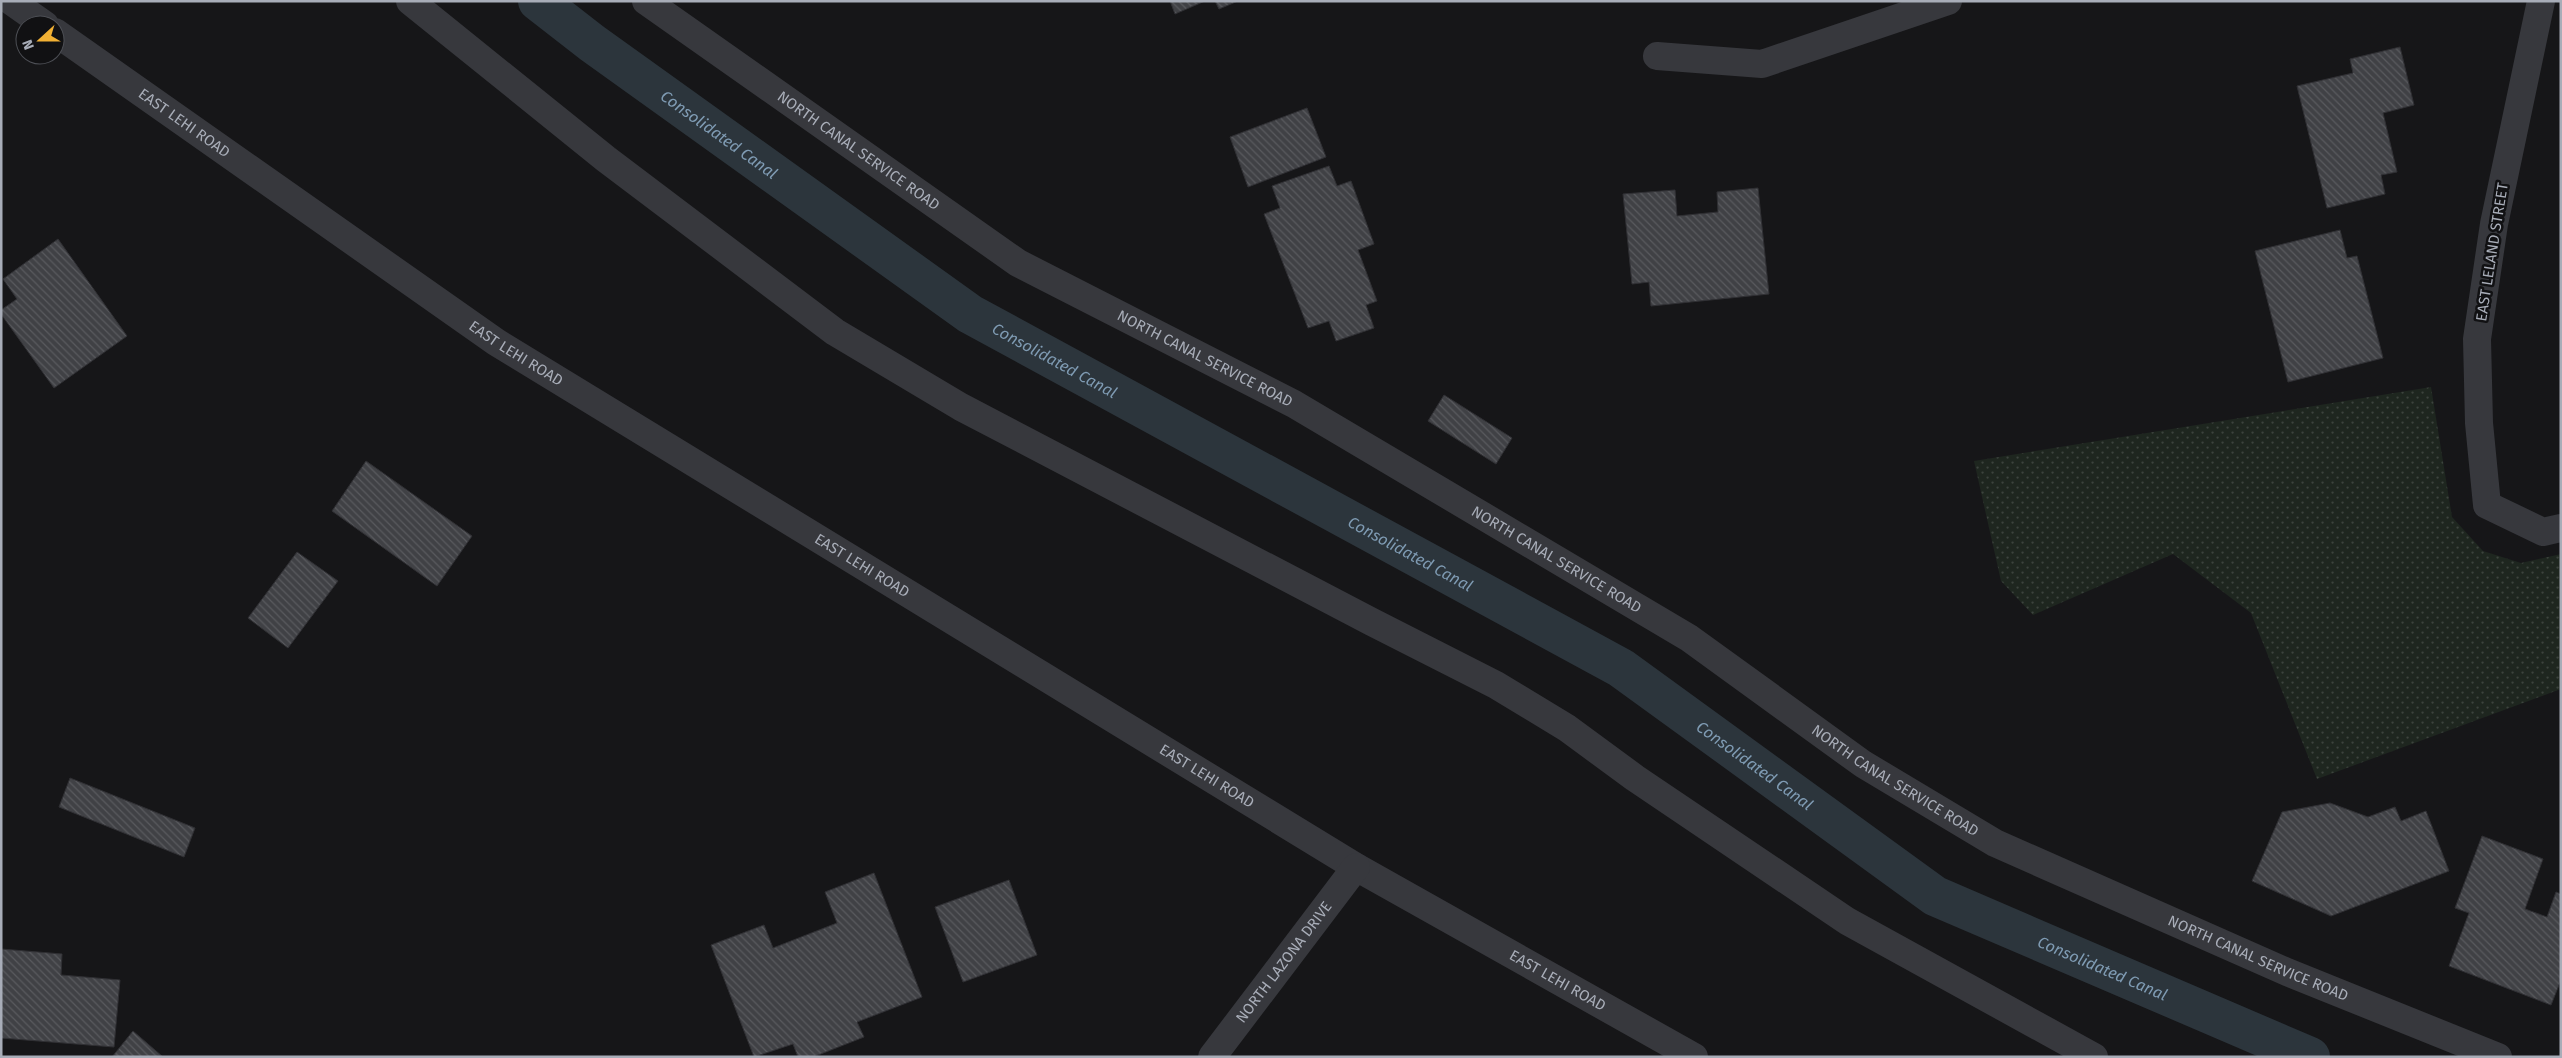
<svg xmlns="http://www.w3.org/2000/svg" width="2562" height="1058" viewBox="0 0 2562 1058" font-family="'Fira Sans',sans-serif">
	<defs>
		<pattern id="park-dots" width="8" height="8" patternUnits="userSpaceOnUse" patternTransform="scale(1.25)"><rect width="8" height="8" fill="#1e261f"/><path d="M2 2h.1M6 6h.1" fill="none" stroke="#3c433d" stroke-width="1.8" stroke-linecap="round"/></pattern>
		<pattern id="building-back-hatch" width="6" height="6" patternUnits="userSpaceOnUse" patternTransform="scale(1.25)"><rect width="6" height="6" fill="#404145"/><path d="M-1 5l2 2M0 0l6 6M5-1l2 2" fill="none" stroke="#595a5e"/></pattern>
	</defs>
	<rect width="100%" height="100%" fill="#161618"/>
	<polygon fill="url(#park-dots)" points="2431,387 2452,517 2483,551 2521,563 2561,554 2561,689 2317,779 2251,613 2173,554 2033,615 2001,581 1974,461"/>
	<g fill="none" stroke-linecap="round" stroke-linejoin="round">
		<path stroke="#2c353c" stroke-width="40" id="s1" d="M538 1 592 43 970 314 1621 668 1935 896 2310 1057"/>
	</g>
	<g fill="url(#building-back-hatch)" stroke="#303034">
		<polygon points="1170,1 1205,1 1175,14"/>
		<polygon points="1215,1 1238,1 1219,9"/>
		<polygon points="2400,47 2414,105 2383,113 2397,172 2381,175 2385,194 2327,208 2297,86 2353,73 2350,59"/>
		<polygon points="1307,108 1326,157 1248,187 1230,137"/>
		<polygon points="1329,166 1337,186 1351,181 1374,244 1358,250 1377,301 1366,305 1374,328 1336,341 1329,321 1308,328 1264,214 1280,208 1272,186"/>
		<polygon points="1758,188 1769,294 1651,306 1649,282 1632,284 1623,194 1675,190 1677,216 1718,212 1717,192"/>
		<polygon points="2340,230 2347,258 2357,256 2383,358 2288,382 2255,251"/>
		<polygon points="58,239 127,336 54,388 1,314 1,310 17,299 3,279"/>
		<polygon points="1444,395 1512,438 1496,464 1428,421"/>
		<polygon points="366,461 472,536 437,586 332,511"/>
		<polygon points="297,552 338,581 288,648 248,618"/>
		<polygon points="70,778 195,828 184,857 59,807"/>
		<polygon points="2330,803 2368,817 2395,807 2401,821 2426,811 2449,871 2331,916 2252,881 2282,812"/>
		<polygon points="2482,836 2543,859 2525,909 2547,917 2556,892 2561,894 2561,980 2551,1005 2449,966 2469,913 2455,908"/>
		<polygon points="874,873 922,997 857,1022 864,1037 813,1057 798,1057 793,1044 754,1057 711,945 764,925 773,948 837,923 825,892"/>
		<polygon points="1009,880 1037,955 963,982 935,907"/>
		<polygon points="1,949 62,954 61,975 120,980 114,1047 1,1038"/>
		<polygon points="133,1031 163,1057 112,1057"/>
	</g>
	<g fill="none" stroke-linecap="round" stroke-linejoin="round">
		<g stroke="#37383d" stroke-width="28">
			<polyline points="11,1 45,25"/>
			<polyline points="410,1 606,159 835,332 961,407 1372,622 1496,685 1567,728 1635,778 1847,921 2094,1057"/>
			<path id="s2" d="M646 1 1018 263 1294 404 1689 638 1863 764 1995 843 2287 972 2498 1057"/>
			<polyline points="2541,1 2494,224 2477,339 2479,423 2487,505 2543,532 2561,528"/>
			<path id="s3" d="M55 32 496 342 1356 867 1694 1057"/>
			<polyline points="1657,56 1762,64 1948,1"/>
			<path id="s4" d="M1212 1057 1356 867"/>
		</g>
	</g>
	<g text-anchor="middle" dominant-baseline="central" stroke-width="5" stroke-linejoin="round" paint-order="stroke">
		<g font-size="15" fill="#a8adb8" stroke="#111113">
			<text stroke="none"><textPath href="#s3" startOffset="158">EAST LEHI ROAD</textPath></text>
			<text stroke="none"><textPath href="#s2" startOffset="260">NORTH CANAL SERVICE ROAD</textPath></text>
			<text transform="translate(2492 252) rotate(-81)">EAST LELAND STREET</text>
			<text stroke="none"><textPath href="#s3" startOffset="562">EAST LEHI ROAD</textPath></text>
			<text stroke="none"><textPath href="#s2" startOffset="665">NORTH CANAL SERVICE ROAD</textPath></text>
			<text stroke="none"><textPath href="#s2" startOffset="1070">NORTH CANAL SERVICE ROAD</textPath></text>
			<text stroke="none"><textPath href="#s3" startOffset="968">EAST LEHI ROAD</textPath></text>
			<text stroke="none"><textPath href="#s3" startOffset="1372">EAST LEHI ROAD</textPath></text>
			<text stroke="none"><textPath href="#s2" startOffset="1475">NORTH CANAL SERVICE ROAD</textPath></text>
			<text stroke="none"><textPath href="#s2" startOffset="1880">NORTH CANAL SERVICE ROAD</textPath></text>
			<text stroke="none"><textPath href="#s4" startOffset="119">NORTH LAZONA DRIVE</textPath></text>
			<text stroke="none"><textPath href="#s3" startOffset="1778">EAST LEHI ROAD</textPath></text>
		</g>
		<g font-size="16" font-style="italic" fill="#7f9bb3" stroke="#111113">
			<text stroke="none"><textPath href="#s1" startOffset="225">Consolidated Canal</textPath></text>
			<text stroke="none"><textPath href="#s1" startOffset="630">Consolidated Canal</textPath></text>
			<text stroke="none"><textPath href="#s1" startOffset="1035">Consolidated Canal</textPath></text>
			<text stroke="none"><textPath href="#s1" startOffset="1440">Consolidated Canal</textPath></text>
			<text stroke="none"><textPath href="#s1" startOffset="1845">Consolidated Canal</textPath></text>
		</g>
	</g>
	<rect width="2562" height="1058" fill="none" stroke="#a8adb8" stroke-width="5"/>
	<g transform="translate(40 40) rotate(249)"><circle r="24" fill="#111113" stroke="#4d4f55"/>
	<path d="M0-4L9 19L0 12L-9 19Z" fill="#f2b134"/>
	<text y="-8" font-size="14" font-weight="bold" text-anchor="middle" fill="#a8adb8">N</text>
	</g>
</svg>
